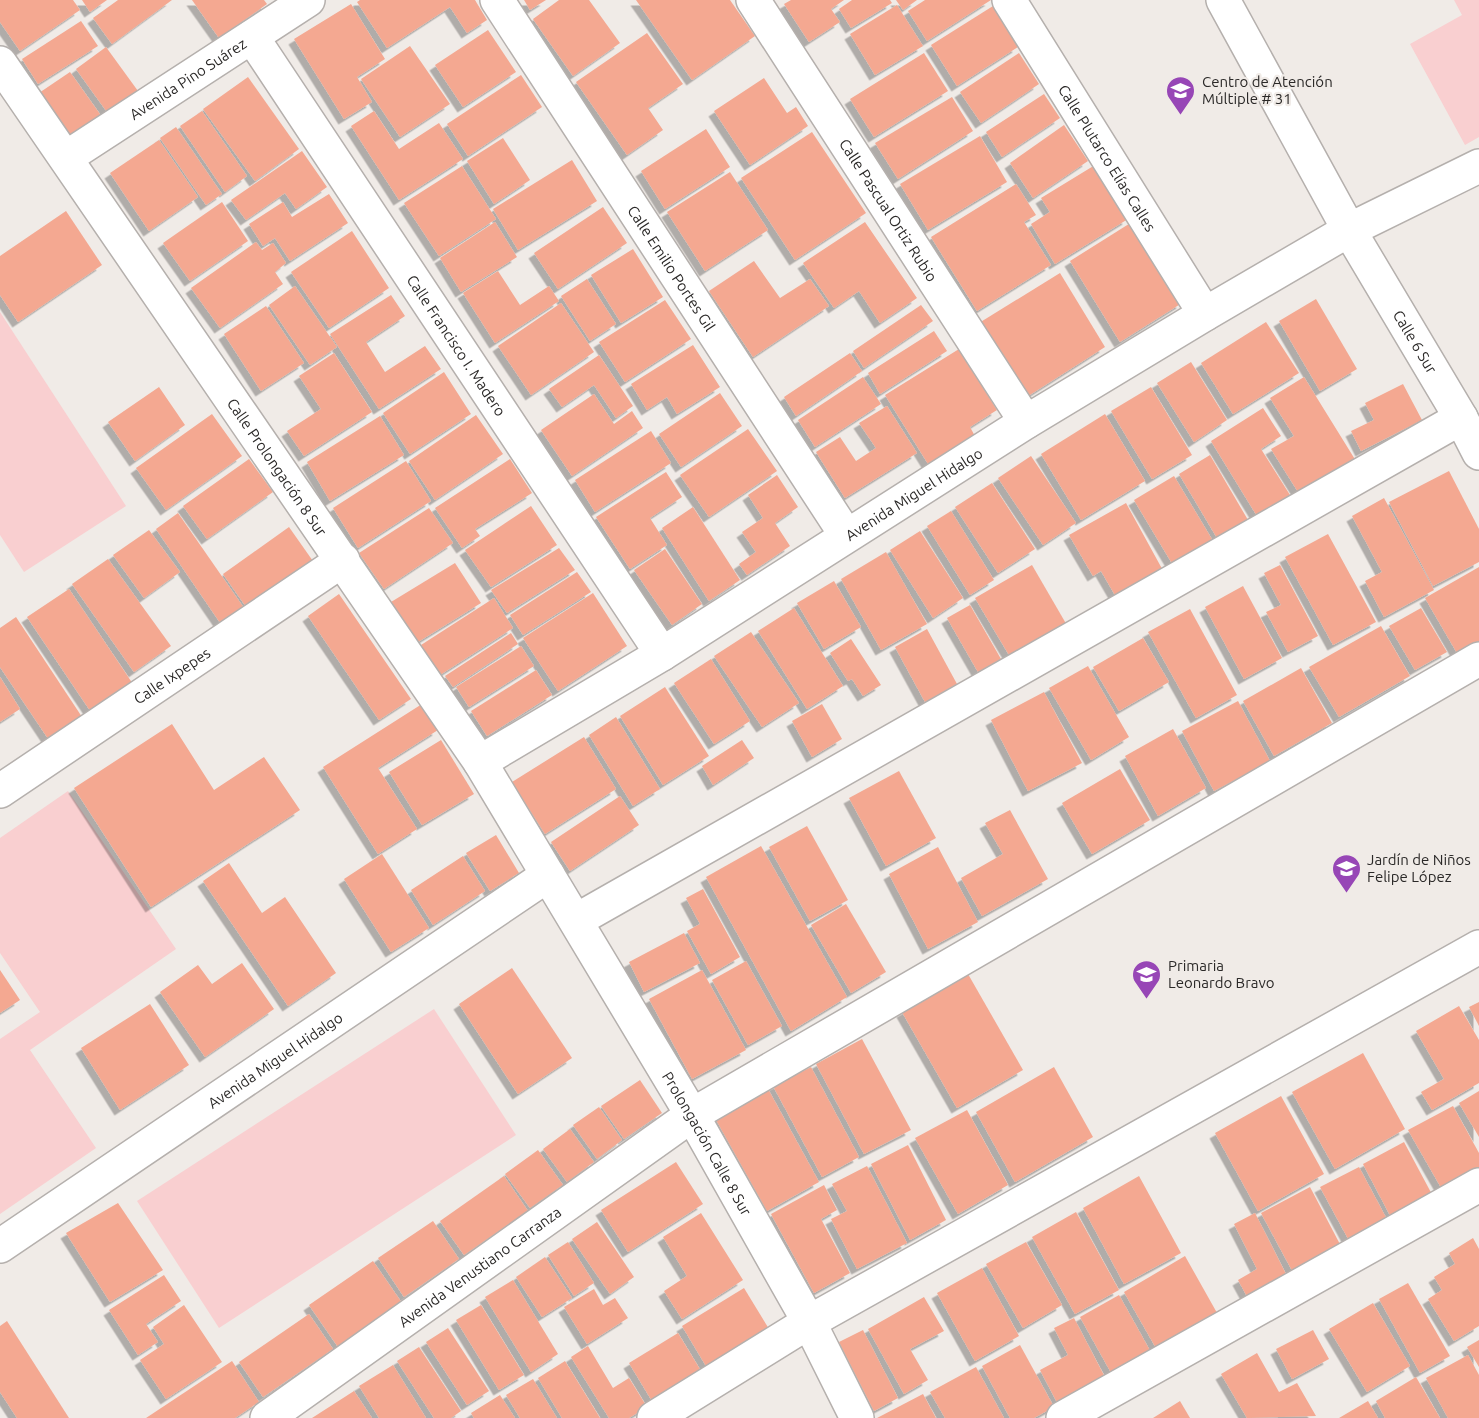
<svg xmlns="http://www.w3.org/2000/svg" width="1479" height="1418" viewBox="0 0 1479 1418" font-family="Ubuntu,sans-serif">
	<defs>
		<filter id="shadow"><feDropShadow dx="-5.5" dy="5.5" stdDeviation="0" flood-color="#0004"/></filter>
	</defs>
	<rect width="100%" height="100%" fill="#f0ebe7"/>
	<g fill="#f9cfd0">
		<polygon points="1454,0 1479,0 1479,137 1465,145 1410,44 1462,15"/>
		<polygon points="0,312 126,506 24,572 0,535"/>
		<polygon points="68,791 176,949 30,1050 96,1148 0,1214 0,1039 40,1012 0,953 0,838"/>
		<polygon points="434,1009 516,1135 219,1328 137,1201"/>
	</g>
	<g fill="#f4a891" filter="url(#shadow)">
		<polygon points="0,0 73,0 80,10 20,51 0,22"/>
		<polygon points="82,0 107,0 90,12"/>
		<polygon points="118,0 172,0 112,44 93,18"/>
		<polygon points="192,0 264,0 267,4 219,38"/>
		<polygon points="360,0 475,0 487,20 467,33 450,7 387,48 357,2"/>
		<polygon points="524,0 546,0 530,10"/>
		<polygon points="559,0 589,0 620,43 573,76 533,19"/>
		<polygon points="636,0 730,0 755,36 692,80"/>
		<polygon points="791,0 844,0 831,9 840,22 809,42 784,4"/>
		<polygon points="852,0 890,0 892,3 851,28 839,9"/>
		<polygon points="896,0 917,0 903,10"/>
		<polygon points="925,0 991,0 927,41 908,11"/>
		<polygon points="351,4 385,59 357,77 372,102 344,119 294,39"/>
		<polygon points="897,5 923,46 875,75 850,34"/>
		<polygon points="993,6 1018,47 957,86 931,45"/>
		<polygon points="81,21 98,46 38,84 22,59"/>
		<polygon points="488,30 516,72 463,107 435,65"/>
		<polygon points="647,33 683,84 648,108 663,130 627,155 576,82"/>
		<polygon points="410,46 450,104 400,137 361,79"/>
		<polygon points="106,47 138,91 107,112 76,69"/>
		<polygon points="924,53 948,91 874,137 850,99"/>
		<polygon points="1019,53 1039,84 981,123 960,92"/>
		<polygon points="70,72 102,117 67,140 36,95"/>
		<polygon points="521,75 542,107 468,156 447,124"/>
		<polygon points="248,77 299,149 255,181 203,109"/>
		<polygon points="764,78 787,113 796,107 808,126 750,165 714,111"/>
		<polygon points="1044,94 1060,118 1002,157 986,132"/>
		<polygon points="952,97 973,131 898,179 875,143"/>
		<polygon points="202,111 247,176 225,192 180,126"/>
		<polygon points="374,111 399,149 439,123 463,159 399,200 351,126"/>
		<polygon points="1064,125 1088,161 1033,198 1010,163"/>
		<polygon points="176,127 222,194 206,205 160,138"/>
		<polygon points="706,129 730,167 665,209 641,171"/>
		<polygon points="812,132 866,213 795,260 741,178"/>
		<polygon points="980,136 1007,182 928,230 900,184"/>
		<polygon points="503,138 530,180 494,204 467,161"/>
		<polygon points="159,140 198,197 149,231 110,173"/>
		<polygon points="302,151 327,187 296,209 285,193 246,220 231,200"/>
		<polygon points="572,160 597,201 518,250 493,209"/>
		<polygon points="1095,165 1128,219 1055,264 1031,224 1050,212 1041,198"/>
		<polygon points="462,166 496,219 439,256 404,203"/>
		<polygon points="730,172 768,230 705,271 667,212"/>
		<polygon points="1016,184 1036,215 1024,222 1051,265 977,311 931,237"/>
		<polygon points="329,194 348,223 290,261 275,238 263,246 249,224 283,202 292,217"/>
		<polygon points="222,202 248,241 190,281 163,243"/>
		<polygon points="603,207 627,243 558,289 534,253"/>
		<polygon points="66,211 102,265 18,322 0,295 0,256"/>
		<polygon points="495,222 517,257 461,292 440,258"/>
		<polygon points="865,222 917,298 880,323 859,291 834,308 803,263"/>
		<polygon points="1132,222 1182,303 1120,342 1070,261"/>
		<polygon points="352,231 389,288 329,328 291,272"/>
		<polygon points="256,242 262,250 273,243 286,263 275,272 283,284 220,328 191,288"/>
		<polygon points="633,249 663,297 621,323 591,275"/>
		<polygon points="754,261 780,298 810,279 829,306 753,357 709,291"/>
		<polygon points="498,271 520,305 549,286 559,301 495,343 463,293"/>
		<polygon points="1060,273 1105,347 1025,398 979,323"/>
		<polygon points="587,279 616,324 590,341 561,296"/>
		<polygon points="295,286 337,347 310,365 269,305"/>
		<polygon points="391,295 405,316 366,342 385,372 425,346 441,369 379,409 330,334"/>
		<polygon points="1316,299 1357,369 1320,391 1279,321"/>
		<polygon points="665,300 691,339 625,382 599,342"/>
		<polygon points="561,303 594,352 531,395 498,346"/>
		<polygon points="921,305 933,321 864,368 853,351"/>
		<polygon points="266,306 304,363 261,391 224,334"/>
		<polygon points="1266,322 1299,373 1233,414 1201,363"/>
		<polygon points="934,331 947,351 880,394 868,373"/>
		<polygon points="693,345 720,387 677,414 667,397 647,410 631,384"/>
		<polygon points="959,349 997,410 970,427 976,438 930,467 885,395"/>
		<polygon points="334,353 372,412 304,456 287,431 321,409 299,376"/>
		<polygon points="850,353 862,371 796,416 784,397"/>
		<polygon points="599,355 633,406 616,418 594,385 562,407 549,389"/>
		<polygon points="1191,362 1227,420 1194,442 1157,383"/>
		<polygon points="444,372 471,414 410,454 383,413"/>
		<polygon points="863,377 881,404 815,447 798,420"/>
		<polygon points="1304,377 1356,461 1300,495 1271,449 1294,436 1270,398"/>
		<polygon points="1403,384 1422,420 1361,451 1351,431 1374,420 1365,403"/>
		<polygon points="159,387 185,425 135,461 108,422"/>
		<polygon points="1151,387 1192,455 1152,479 1111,411"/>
		<polygon points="720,393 742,426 681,467 659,434"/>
		<polygon points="594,394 614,424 632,411 643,428 572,476 541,430"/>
		<polygon points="887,406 917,453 845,498 816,452 840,437 856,461 876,448 859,423"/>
		<polygon points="1263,408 1281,436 1261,449 1290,495 1257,516 1211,441"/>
		<polygon points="212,414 242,456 166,510 136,468"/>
		<polygon points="1105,414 1145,481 1081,520 1041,454"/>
		<polygon points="476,415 503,454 435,500 409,461"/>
		<polygon points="380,416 404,455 330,501 307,462"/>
		<polygon points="748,429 777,471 709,517 680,475"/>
		<polygon points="651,431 671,463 595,512 575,480"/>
		<polygon points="1210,455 1248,520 1217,538 1179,474"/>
		<polygon points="1031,456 1076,523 1043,545 998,478"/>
		<polygon points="249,459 273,492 207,539 183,506"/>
		<polygon points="510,459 532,493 475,529 480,536 462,548 435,508"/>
		<polygon points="406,461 431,501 358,548 333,508"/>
		<polygon points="1449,471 1479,529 1479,562 1433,586 1389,502"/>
		<polygon points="666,472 682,497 650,518 667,545 630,569 596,517"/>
		<polygon points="777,475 798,507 775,523 790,546 747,575 739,564 756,552 742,532 763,518 748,495"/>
		<polygon points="1174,476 1213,541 1173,565 1134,500"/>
		<polygon points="992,483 1035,549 998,573 955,507"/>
		<polygon points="1384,498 1434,590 1384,617 1365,581 1382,572 1352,516"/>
		<polygon points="1126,503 1166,576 1119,602 1101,571 1093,576 1069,535"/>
		<polygon points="531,506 557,545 491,587 465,550"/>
		<polygon points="693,507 740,580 709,601 662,528"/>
		<polygon points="429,508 453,543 384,589 359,553"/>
		<polygon points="951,511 994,580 970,595 927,526"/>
		<polygon points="178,513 246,611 223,627 156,529"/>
		<polygon points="289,527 315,564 249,611 223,574"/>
		<polygon points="149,530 180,572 144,598 113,555"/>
		<polygon points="920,531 963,598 933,618 890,550"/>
		<polygon points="1328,534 1376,622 1333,645 1285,557"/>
		<polygon points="559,548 575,570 507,613 491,590"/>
		<polygon points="665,549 702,604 672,625 634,570"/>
		<polygon points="886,552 927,624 881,650 841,579"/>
		<polygon points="108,559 171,646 134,672 72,584"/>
		<polygon points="455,563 481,603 418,642 391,602"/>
		<polygon points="1032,565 1068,627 1012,660 975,598"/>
		<polygon points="1280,565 1318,636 1288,652 1266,612 1281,605 1264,573"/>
		<polygon points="1479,567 1479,641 1457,653 1425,598"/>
		<polygon points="577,572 591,592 523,635 510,615"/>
		<polygon points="834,581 861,627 824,649 797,603"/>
		<polygon points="1243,586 1282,658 1244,679 1205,607"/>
		<polygon points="69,589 137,690 95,718 27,617"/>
		<polygon points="593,593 627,646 558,691 523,638"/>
		<polygon points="339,594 411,699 379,720 308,616"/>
		<polygon points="494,598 513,628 440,675 421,645"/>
		<polygon points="970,605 1001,659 978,672 947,618"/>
		<polygon points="794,608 843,686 807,709 758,631"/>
		<polygon points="1421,608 1447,652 1415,670 1389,626"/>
		<polygon points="1190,609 1237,695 1196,718 1148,632"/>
		<polygon points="16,617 86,723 53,746 0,667 0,628"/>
		<polygon points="1381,626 1410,676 1339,717 1309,667"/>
		<polygon points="927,629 957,684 925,702 895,647"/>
		<polygon points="751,632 799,703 762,727 714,656"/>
		<polygon points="511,633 518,644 453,687 445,676"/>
		<polygon points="1143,638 1169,682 1119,711 1093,667"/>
		<polygon points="851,639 881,685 863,696 852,679 848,681 830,653"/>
		<polygon points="521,646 534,666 469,707 456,687"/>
		<polygon points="711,659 750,721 714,744 674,683"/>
		<polygon points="1088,666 1129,737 1091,760 1049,688"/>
		<polygon points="1301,668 1332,723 1274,756 1243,701"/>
		<polygon points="536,670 552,695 487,736 471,711"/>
		<polygon points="0,677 20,709 0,722"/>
		<polygon points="665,687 709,756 663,785 620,716"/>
		<polygon points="1044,692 1082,763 1028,791 991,720"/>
		<polygon points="1238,701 1270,761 1214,791 1182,731"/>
		<polygon points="422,704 438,730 378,768 417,829 378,854 323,767"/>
		<polygon points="822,704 842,739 812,757 792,721"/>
		<polygon points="616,717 660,789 633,806 589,735"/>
		<polygon points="172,724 214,790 264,757 300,810 151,907 74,788"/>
		<polygon points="1173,729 1206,788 1158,816 1125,756"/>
		<polygon points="584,737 616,789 545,834 512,782"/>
		<polygon points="441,740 474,794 422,825 389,772"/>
		<polygon points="742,740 754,758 713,785 702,766"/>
		<polygon points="1120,769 1150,820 1092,854 1062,803"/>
		<polygon points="899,771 936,838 886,866 849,798"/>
		<polygon points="620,796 639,825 570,871 551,842"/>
		<polygon points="1010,810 1048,879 982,916 961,878 1003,854 985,823"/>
		<polygon points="807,826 848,900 810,921 769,847"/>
		<polygon points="496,835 519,873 490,891 466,853"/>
		<polygon points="761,846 847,997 791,1031 706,877"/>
		<polygon points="938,847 978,922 928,949 889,874"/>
		<polygon points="382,854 429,928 391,952 344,879"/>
		<polygon points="463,856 485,891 433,925 411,890"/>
		<polygon points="229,863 262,913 285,897 336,973 288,1006 203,881"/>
		<polygon points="703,889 740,957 711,974 687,931 700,924 686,898"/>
		<polygon points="846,904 886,972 851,993 811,925"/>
		<polygon points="684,933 700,963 644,992 629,962"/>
		<polygon points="746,961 782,1026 748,1045 712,980"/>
		<polygon points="242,963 274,1009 205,1057 160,992 198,965 212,984"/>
		<polygon points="512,968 572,1058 518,1094 459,1004"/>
		<polygon points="0,970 20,1000 0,1013"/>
		<polygon points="702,970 746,1050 692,1079 649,999"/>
		<polygon points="968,974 1023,1070 957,1108 902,1012"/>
		<polygon points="1479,1002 1479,1026 1469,1007"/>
		<polygon points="150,1004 189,1065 120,1110 81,1048"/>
		<polygon points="1459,1006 1479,1040 1479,1083 1432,1110 1421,1092 1444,1079 1416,1031"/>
		<polygon points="862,1039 911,1130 864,1154 816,1064"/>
		<polygon points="1363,1053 1405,1129 1335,1169 1292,1092"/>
		<polygon points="811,1067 859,1157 822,1177 773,1086"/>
		<polygon points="1054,1067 1093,1137 1015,1182 976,1112"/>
		<polygon points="640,1080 662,1113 624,1139 601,1106"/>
		<polygon points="768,1089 819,1182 767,1211 715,1118"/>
		<polygon points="1479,1091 1479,1137 1459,1103"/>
		<polygon points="1281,1096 1324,1174 1258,1211 1215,1133"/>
		<polygon points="1453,1106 1479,1153 1479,1180 1447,1198 1408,1130"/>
		<polygon points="599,1107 622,1140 597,1159 573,1125"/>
		<polygon points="967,1110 1008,1185 958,1214 915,1138"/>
		<polygon points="570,1129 594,1162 567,1182 543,1149"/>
		<polygon points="1404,1142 1435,1200 1394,1223 1363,1164"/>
		<polygon points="908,1145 946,1220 910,1240 871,1164"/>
		<polygon points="538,1150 563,1185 530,1208 505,1174"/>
		<polygon points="676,1162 703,1204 628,1252 601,1210"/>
		<polygon points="867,1166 907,1243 857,1269 831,1219 847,1211 832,1184"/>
		<polygon points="1359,1167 1390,1225 1352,1246 1320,1187"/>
		<polygon points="504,1176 528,1211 464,1255 440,1221"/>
		<polygon points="1139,1176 1181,1253 1124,1284 1083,1208"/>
		<polygon points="824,1185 837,1210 821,1219 850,1273 814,1293 771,1214"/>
		<polygon points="1310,1187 1343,1250 1295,1276 1261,1213"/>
		<polygon points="118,1203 163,1270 110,1302 66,1233"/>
		<polygon points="1076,1212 1119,1290 1075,1314 1032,1237"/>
		<polygon points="701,1213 743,1280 682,1319 664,1291 687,1276 663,1237"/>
		<polygon points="1255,1213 1290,1282 1250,1302 1238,1280 1257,1269 1234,1224"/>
		<polygon points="433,1221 459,1259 404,1297 378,1258"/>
		<polygon points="597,1222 634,1277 610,1294 572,1239"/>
		<polygon points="1473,1238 1479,1249 1479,1326 1454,1341 1428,1299 1442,1290 1434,1277 1455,1264 1449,1253"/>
		<polygon points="568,1242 594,1283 574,1296 548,1255"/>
		<polygon points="1026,1242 1062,1305 1023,1328 986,1264"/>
		<polygon points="1185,1256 1221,1320 1160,1355 1124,1292"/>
		<polygon points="545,1257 572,1298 542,1317 516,1277"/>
		<polygon points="373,1261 402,1303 338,1347 309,1305"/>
		<polygon points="982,1268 1019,1336 975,1361 937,1293"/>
		<polygon points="164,1275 181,1301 146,1324 158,1342 138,1355 109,1310"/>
		<polygon points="513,1280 558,1354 531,1372 485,1297"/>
		<polygon points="1408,1283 1450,1356 1420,1373 1379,1299"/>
		<polygon points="744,1288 772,1334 709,1371 682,1326"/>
		<polygon points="594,1289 603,1305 615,1298 628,1318 587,1344 564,1307"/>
		<polygon points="1119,1295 1153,1356 1114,1378 1080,1317"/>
		<polygon points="924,1297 944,1331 910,1349 928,1380 904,1394 868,1329"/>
		<polygon points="1373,1303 1410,1366 1367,1392 1329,1329"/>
		<polygon points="184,1305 222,1362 166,1399 140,1360 164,1344 153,1327"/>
		<polygon points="481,1305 524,1375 499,1390 456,1320"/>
		<polygon points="309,1314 333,1349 263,1397 239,1362"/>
		<polygon points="1074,1318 1108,1383 1060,1408 1040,1370 1068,1355 1054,1328"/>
		<polygon points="7,1321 69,1418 17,1418 0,1392 0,1326"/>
		<polygon points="448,1328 489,1391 467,1405 426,1342"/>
		<polygon points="863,1330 898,1398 874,1411 839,1342"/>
		<polygon points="1313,1330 1329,1359 1292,1379 1276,1349"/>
		<polygon points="678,1333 701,1371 652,1401 629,1363"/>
		<polygon points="1479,1340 1479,1367 1467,1347"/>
		<polygon points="1020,1345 1054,1407 1034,1418 1010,1418 982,1366"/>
		<polygon points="588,1346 613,1388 629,1378 647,1407 629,1418 609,1418 571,1357"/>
		<polygon points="419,1347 461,1411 451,1418 434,1418 397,1361"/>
		<polygon points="1257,1353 1279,1392 1297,1383 1316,1416 1247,1418 1221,1374"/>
		<polygon points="1468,1355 1479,1375 1479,1418 1448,1418 1426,1378"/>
		<polygon points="232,1361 259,1402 235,1418 146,1418"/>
		<polygon points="565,1361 600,1418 562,1418 538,1378"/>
		<polygon points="393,1365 426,1418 379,1418 359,1386"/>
		<polygon points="976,1367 1004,1418 945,1418 930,1392"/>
		<polygon points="1416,1377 1440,1418 1385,1418 1376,1401"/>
		<polygon points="533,1379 557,1418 520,1418 506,1395"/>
		<polygon points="354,1391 372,1418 312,1418"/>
		<polygon points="923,1394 936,1418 877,1418"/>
		<polygon points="500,1395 515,1418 474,1418 471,1413"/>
		<polygon points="1180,1401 1190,1418 1153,1418"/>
		<polygon points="1368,1401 1378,1418 1339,1418"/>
	</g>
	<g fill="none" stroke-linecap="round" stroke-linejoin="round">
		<defs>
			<g id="minor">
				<path id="s1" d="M497 0 846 535"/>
				<path id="s2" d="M753 0 1026 422"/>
				<path id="s3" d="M1009 0 1205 314"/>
				<path id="s4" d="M1223 0 1349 230 1461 418 1479 453"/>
				<path id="s5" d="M252 37 662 654"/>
				<path id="s6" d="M0 63 480 762 692 1115 809 1322 857 1418"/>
				<path id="s7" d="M67 157 308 0"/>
				<path id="s8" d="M480 762 662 654 1026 422 1205 314 1349 230 1479 166"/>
				<path id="s9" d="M0 791 343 560"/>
				<polyline points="577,920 1461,418"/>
				<path id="s10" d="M0 1246 548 875"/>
				<path id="s11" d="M267 1418 692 1115 1479 659"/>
				<polyline points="654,1418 809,1322 1479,947"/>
				<polyline points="1063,1418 1479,1185"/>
			</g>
		</defs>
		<use href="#minor" stroke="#b5b0ad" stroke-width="36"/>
		<use href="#minor" stroke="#fff" stroke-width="33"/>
	</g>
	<defs>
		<symbol id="school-pin" viewBox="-11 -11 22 30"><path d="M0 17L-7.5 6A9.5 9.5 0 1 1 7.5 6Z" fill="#9746b6" stroke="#f0ebe7"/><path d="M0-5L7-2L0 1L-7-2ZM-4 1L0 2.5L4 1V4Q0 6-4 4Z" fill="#fff"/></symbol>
	</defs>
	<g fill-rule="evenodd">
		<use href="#school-pin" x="1164" y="74" width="33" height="45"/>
		<use href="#school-pin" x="1330" y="852" width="33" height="45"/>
		<use href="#school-pin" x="1130" y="958" width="33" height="45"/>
	</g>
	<g text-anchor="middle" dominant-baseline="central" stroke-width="4.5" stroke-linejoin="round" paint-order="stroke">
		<g font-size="15" fill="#2b2928" stroke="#f0ebe7">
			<text stroke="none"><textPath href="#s7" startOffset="144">Avenida Pino Suárez</textPath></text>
			<text stroke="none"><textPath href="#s3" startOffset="186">Calle Plutarco Elías Calles</textPath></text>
			<text stroke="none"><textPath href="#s2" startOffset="250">Calle Pascual Ortiz Rubio</textPath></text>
			<text stroke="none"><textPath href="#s1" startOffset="320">Calle Emilio Portes Gil</textPath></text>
			<text stroke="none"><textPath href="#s4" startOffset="392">Calle 6 Sur</textPath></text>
			<text stroke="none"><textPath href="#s5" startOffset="370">Calle Francisco I. Madero</textPath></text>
			<text stroke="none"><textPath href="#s6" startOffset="490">Calle Prolongación 8 Sur</textPath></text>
			<text stroke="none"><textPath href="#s8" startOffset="510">Avenida Miguel Hidalgo</textPath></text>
			<text stroke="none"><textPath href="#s9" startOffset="207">Calle Ixpepes</textPath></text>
			<text stroke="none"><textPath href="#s10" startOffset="332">Avenida Miguel Hidalgo</textPath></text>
			<text stroke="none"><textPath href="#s6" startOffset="1292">Prolongación Calle 8 Sur</textPath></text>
			<text stroke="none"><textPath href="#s11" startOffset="261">Avenida Venustiano Carranza</textPath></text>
		</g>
		<g font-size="15" fill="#2b2928" stroke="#f0ebe7" text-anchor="start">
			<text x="1202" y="81">Centro de Atención<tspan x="1202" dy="17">Múltiple # 31</tspan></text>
			<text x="1367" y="859">Jardín de Niños<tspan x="1367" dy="17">Felipe López</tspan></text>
			<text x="1168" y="965">Primaria<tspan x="1168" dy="17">Leonardo Bravo</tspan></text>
		</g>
	</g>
</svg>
